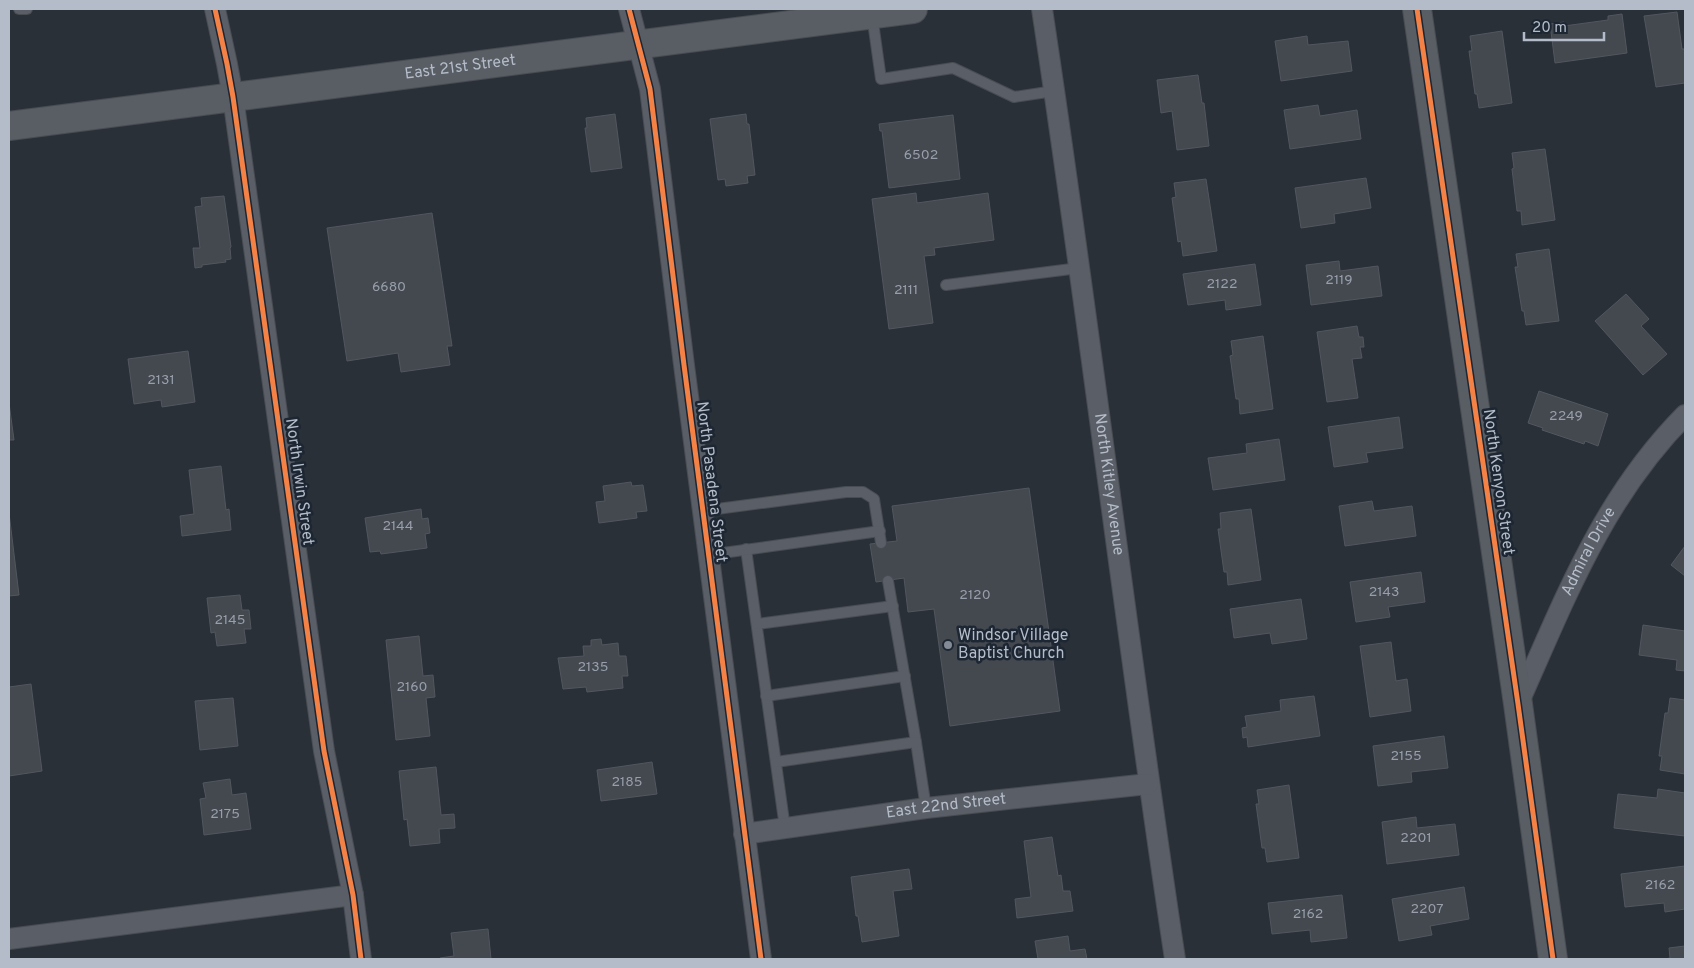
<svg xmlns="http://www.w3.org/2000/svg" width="1694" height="968" viewBox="0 0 1694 968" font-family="Overpass,sans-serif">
	<rect width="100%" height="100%" fill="#2a3038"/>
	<g fill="#444950" stroke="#52575f">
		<polygon points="1677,12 1682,49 1685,49 1685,83 1656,87 1644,16"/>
		<polygon points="1622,14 1627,53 1555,63 1550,24 1564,22 1564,26 1608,20 1608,16"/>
		<polygon points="1502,31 1512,103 1479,108 1477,94 1475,94 1469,51 1472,51 1470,36"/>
		<polygon points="1307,36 1308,45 1348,41 1352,71 1281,81 1275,41"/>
		<polygon points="1198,75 1202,103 1204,103 1209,146 1177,150 1172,111 1161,113 1157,80"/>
		<polygon points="1318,105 1320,116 1357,110 1361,139 1290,149 1284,110"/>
		<polygon points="615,114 622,168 591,172 585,128 587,128 586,118"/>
		<polygon points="746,114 747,124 749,124 755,175 747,176 748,183 726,186 725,179 718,180 710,119"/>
		<polygon points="953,115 960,179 889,188 882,131 880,131 879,124"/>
		<polygon points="1545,149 1555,220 1522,225 1521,211 1517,211 1512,169 1514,168 1512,153"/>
		<polygon points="1366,178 1371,208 1334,214 1335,223 1301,228 1295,188"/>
		<polygon points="1206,179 1217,251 1183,256 1181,241 1178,242 1172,198 1176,197 1174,183"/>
		<polygon points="916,193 917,203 988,193 994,240 934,248 935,255 924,256 933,323 889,329 872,199"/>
		<polygon points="224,196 231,247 230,248 231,259 225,260 226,262 202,265 202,267 195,268 193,248 200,248 195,207 202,206 201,198"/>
		<polygon points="432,213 452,346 447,346 450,365 401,372 398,353 347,361 327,228"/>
		<polygon points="1549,249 1559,321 1526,325 1524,311 1522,311 1515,267 1518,267 1516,254"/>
		<polygon points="1339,261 1340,271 1378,266 1382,296 1311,305 1306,265"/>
		<polygon points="1255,264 1261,305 1226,310 1225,300 1188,305 1183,274"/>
		<polygon points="1626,294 1649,319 1641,326 1667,354 1643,375 1595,321"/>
		<polygon points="1357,326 1359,337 1363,337 1364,347 1360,347 1362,358 1352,359 1358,398 1327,402 1317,332"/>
		<polygon points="1263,336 1273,409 1240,414 1239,399 1236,399 1230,356 1233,355 1231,341"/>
		<polygon points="188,351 195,402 162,407 161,400 134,404 128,359"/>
		<polygon points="1539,391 1608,414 1598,446 1585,441 1584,444 1542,430 1543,428 1528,423"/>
		<polygon points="9,403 14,440 9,440"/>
		<polygon points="1399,417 1403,448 1366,453 1368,462 1334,467 1328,427"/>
		<polygon points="1279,439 1285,480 1213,490 1208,458 1247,453 1246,444"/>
		<polygon points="221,466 226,510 229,509 231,530 182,536 180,516 194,514 189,470"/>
		<polygon points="631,482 632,486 643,485 647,511 636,512 637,518 599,523 596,502 605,501 603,486"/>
		<polygon points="1029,488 1060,711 950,726 934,609 908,612 904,578 876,582 870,544 897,541 892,506"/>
		<polygon points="1372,501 1374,511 1412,506 1416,536 1345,546 1339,506"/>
		<polygon points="421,509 422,519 428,518 430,533 425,534 427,548 381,554 380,551 370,552 365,518"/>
		<polygon points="1251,509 1261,580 1228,585 1227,572 1224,572 1218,529 1221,529 1220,513"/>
		<polygon points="9,513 19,595 9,596"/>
		<polygon points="1685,546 1685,576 1671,565"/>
		<polygon points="1421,572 1425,602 1388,607 1390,617 1356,622 1350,582"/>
		<polygon points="240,595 242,610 249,610 251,629 244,629 246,643 217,646 215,632 211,633 207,598"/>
		<polygon points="1301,599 1307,639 1272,644 1270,633 1234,638 1230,609"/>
		<polygon points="1643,625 1685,631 1685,671 1676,670 1677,660 1639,655"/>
		<polygon points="419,636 423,676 433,675 435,697 426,698 430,736 396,740 386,640"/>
		<polygon points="601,639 602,645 618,643 619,656 626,656 628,676 622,676 623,688 587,692 586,687 563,689 558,658 584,656 583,646 591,646 591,640"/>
		<polygon points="1391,642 1396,681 1407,679 1411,711 1370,717 1360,646"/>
		<polygon points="31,684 42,771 9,776 9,687"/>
		<polygon points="1314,696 1320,736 1248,747 1247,737 1243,738 1242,728 1247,727 1245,716 1281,711 1280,700"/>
		<polygon points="233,698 238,746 200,750 195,701"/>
		<polygon points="1670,698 1685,700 1685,774 1660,770 1662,756 1659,756 1665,713 1668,713"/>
		<polygon points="1444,736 1448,768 1411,772 1412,782 1378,786 1373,746"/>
		<polygon points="652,762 657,794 601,801 597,770"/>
		<polygon points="436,767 441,815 454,814 455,828 439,829 440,843 410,846 407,819 404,820 399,771"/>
		<polygon points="230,779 232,795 246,793 251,829 204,835 200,799 206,798 203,783"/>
		<polygon points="1289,785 1299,858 1267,862 1265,848 1262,848 1256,804 1259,804 1257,790"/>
		<polygon points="1658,789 1685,793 1685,836 1614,828 1618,794 1657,798"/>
		<polygon points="1416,817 1417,828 1455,824 1459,855 1387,864 1382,822"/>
		<polygon points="1052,837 1058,876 1061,875 1063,891 1070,891 1073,911 1017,918 1015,899 1031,897 1024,841"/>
		<polygon points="1685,866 1685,909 1665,912 1664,903 1625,907 1621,874"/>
		<polygon points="909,869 912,889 893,891 899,936 862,942 858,916 856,916 851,877"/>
		<polygon points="1464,887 1469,919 1430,926 1432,935 1399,941 1392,899"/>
		<polygon points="1342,895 1347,938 1311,942 1310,930 1272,934 1268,903"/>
		<polygon points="488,929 491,959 440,959 440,958 454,956 451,933"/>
		<polygon points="1068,936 1070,951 1085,949 1087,959 1038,959 1035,941"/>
		<polygon points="1685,946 1685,959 1665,959 1670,958 1669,948"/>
	</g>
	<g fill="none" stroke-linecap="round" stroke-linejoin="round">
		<defs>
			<g id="lane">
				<polyline points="19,9 27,9"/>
				<polyline points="872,15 881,79 953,68 1014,97 1054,91"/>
				<polyline points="946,285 1079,268"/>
				<polyline points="702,511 846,492 863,492 874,499 881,543"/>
				<polyline points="746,549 785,828"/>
				<polyline points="708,555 880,531"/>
				<polyline points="888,581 916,742 926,808"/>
				<polyline points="757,624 893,606"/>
				<polyline points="766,696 905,676"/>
				<polyline points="776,762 916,742"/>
			</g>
			<g id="street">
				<polyline points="215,9 227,64 233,97 324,751 353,895 361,959"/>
				<polyline points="629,9 650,89 684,365 761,959"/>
				<path id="s1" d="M1042 9C1090 325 1127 643 1175 959"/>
				<path id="s2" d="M1518 704C1565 599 1602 499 1685 415"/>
				<path id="s3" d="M744 834 926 808 1148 784"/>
				<polyline points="9,939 353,895"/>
			</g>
			<g id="secondary">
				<polyline points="1417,9 1518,704 1553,959"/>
				<path id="s4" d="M9 126 913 9"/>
			</g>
		</defs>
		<use href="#lane" stroke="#484c53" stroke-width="12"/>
		<use href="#street" stroke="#484c53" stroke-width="22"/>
		<use href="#secondary" stroke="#484c53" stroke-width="30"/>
		<use href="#lane" stroke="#5a5e66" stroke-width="10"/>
		<use href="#street" stroke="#5a5e66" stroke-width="20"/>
		<use href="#secondary" stroke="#595d64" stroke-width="28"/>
		<defs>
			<g id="cycleway">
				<polyline points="215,9 227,64 233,97 324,751 353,895 361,959"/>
				<polyline points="629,9 650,89 684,365 761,959"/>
				<polyline points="1417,9 1518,704 1553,959"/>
			</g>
		</defs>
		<use href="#cycleway" stroke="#1d2633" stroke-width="8"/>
		<use href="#cycleway" stroke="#f48246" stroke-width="5"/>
	</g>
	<circle fill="#848b96" stroke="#1d2633" stroke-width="2" cx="948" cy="645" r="5"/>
	<g text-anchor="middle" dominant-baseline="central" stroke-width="5" stroke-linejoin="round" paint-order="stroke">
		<g font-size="14" fill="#989fab">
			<text x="921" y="155">6502</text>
			<text x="1339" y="280">2119</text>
			<text x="1222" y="284">2122</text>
			<text x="389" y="287">6680</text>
			<text x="906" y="290">2111</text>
			<text x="161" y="380">2131</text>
			<text x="1566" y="416">2249</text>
			<text x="398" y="526">2144</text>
			<text x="1384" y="592">2143</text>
			<text x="975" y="595">2120</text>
			<text x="230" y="620">2145</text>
			<text x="593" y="667">2135</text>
			<text x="412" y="687">2160</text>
			<text x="1406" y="756">2155</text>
			<text x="627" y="782">2185</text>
			<text x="225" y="814">2175</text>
			<text x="1416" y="838">2201</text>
			<text x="1660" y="885">2162</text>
			<text x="1427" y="909">2207</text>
			<text x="1308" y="914">2162</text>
		</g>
		<g font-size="16" fill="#b4bcc9" stroke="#1d2633">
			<text stroke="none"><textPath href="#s4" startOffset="455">East 21st Street</textPath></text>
			<text transform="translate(299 482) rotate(82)">North Irwin Street</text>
			<text transform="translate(711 482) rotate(83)">North Pasadena Street</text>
			<text transform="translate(1498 482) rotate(82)">North Kenyon Street</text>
			<text stroke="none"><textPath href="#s1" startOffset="480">North Kitley Avenue</textPath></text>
			<text stroke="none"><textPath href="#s2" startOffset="168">Admiral Drive</textPath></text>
			<text stroke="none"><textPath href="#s3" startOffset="204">East 22nd Street</textPath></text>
		</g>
		<g font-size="16" fill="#b4bcc9" stroke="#1d2633" text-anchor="start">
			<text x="958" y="636">Windsor Village<tspan x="958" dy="18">Baptist Church</tspan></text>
		</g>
	</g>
	<rect width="1694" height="968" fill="none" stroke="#b4bcc9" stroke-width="20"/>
	<path d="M1524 32v8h80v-8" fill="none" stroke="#b4bcc9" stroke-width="2.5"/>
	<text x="1532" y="32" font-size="15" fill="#b4bcc9" stroke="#1d2633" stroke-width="4" paint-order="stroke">20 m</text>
</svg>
